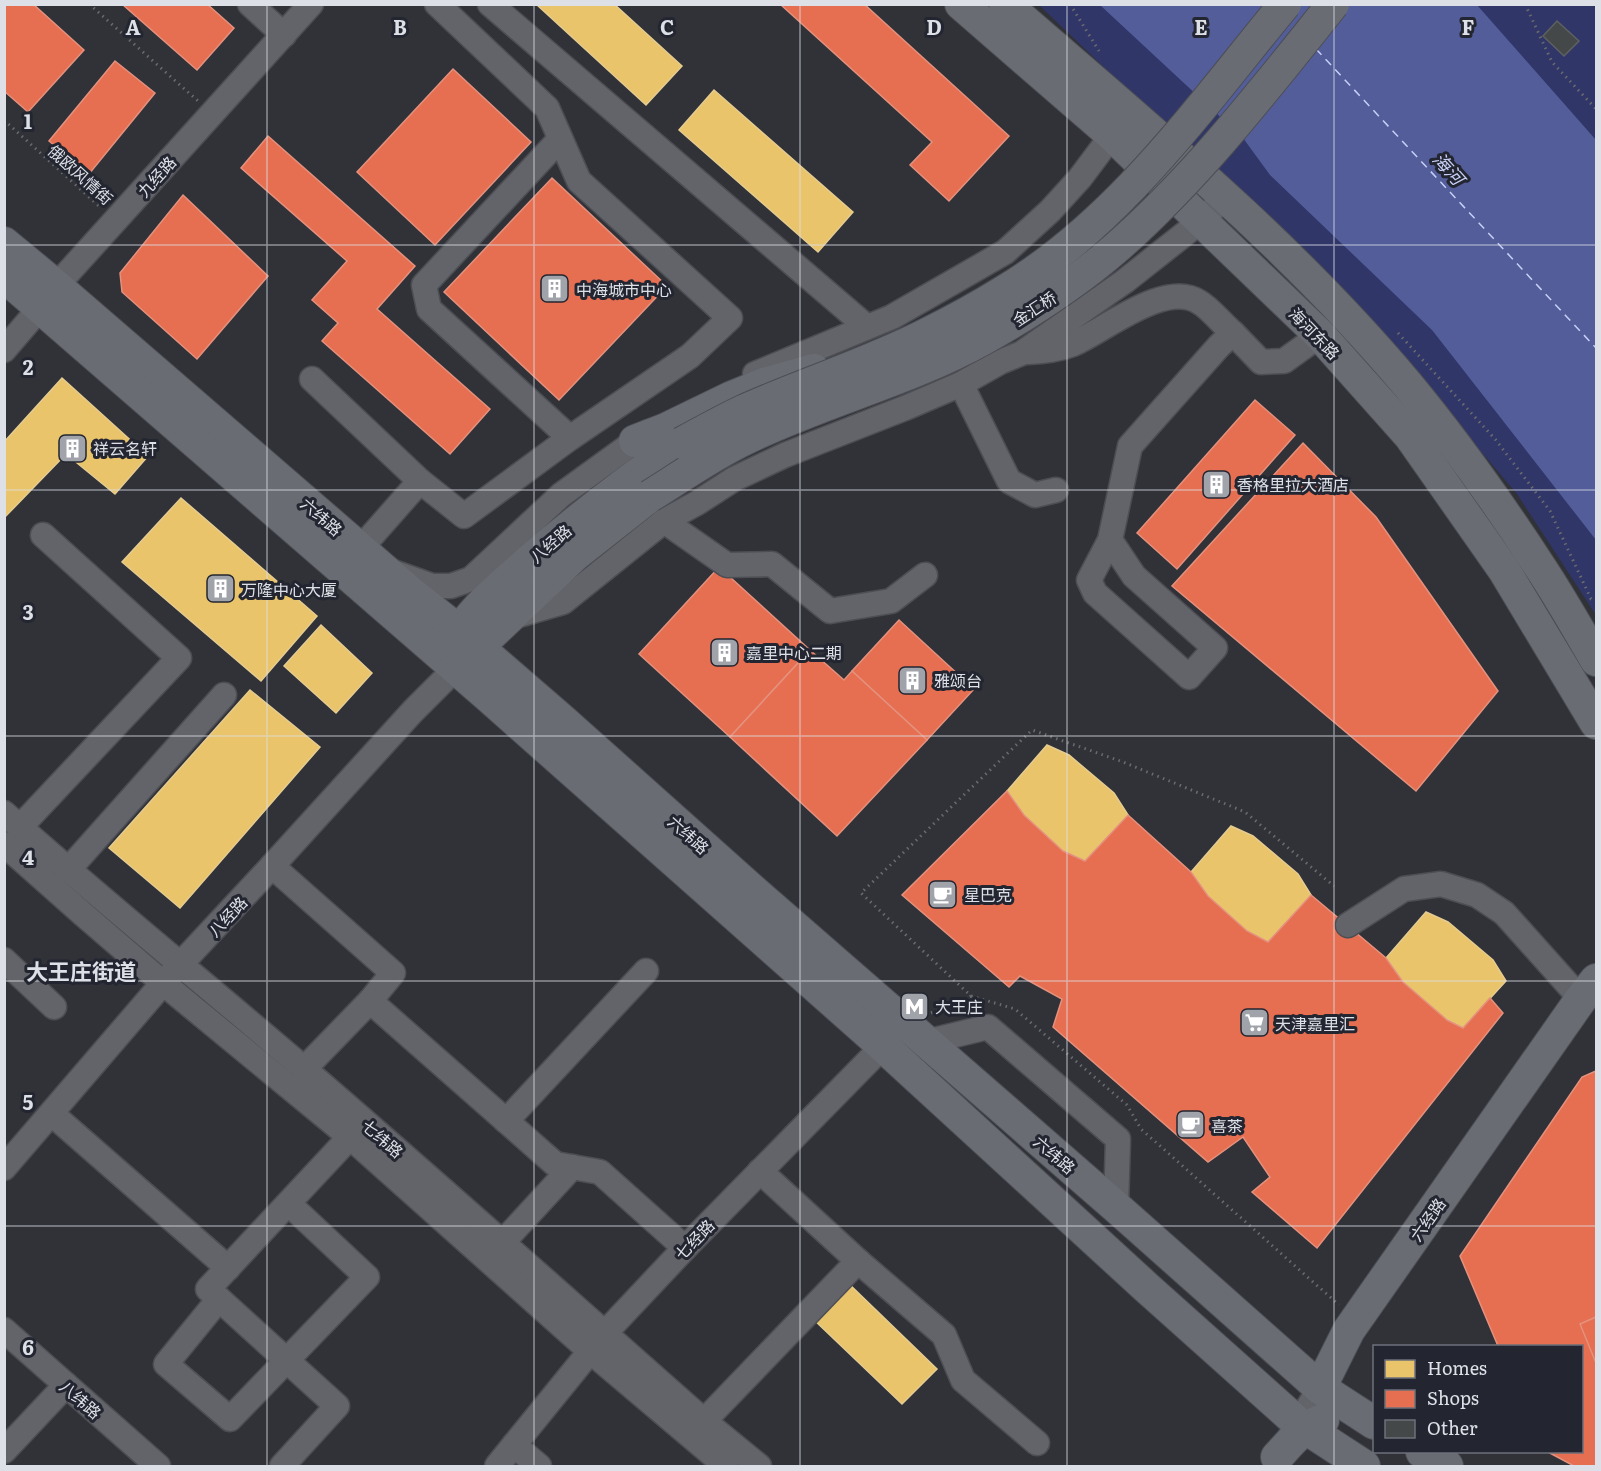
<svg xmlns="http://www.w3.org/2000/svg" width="1601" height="1471" viewBox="0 0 1601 1471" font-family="Literata,'Noto Sans SC',serif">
	<rect width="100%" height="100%" fill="#303238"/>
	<polygon fill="#303668" points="1592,4 1596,9 1596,615 1517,494 1377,329 1039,5"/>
	<polygon fill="#535d9a" points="1100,5 1477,5 1596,140 1596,540 1432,330 1270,175 1243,138"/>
	<g fill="#e9c46a" stroke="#e6cc90" stroke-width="1.5">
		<polygon points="536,4 614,4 682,66 646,105"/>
		<polygon points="714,90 853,212 818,252 679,130"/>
		<polygon points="62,378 148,456 115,494 66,454 4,518 4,442"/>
		<polygon points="181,498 317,616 261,681 122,562"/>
		<polygon points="321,625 372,673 336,713 284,666"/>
		<polygon points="250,690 320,747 180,908 109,848"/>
		<polygon points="1047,745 1069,755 1114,793 1128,815 1085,861 1063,851 1024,815 1007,791"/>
		<polygon points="1231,826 1253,836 1298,874 1311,895 1268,942 1247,931 1208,896 1191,872"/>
		<polygon points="1426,912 1448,922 1493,960 1506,981 1463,1028 1442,1017 1403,982 1386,958"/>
		<polygon points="846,1281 937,1369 902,1404 811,1317"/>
	</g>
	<g fill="#e76f51" stroke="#e4917e" stroke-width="1.5">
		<polygon points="6,4 33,4 84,50 28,112 4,91 4,7"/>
		<polygon points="122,4 207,4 234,28 197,70"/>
		<polygon points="780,4 864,4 1009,136 949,201 910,165 932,142"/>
		<polygon points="115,61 155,93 89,174 49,141"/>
		<polygon points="453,69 531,142 435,245 357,172"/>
		<polygon points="268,136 415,266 377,309 490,409 450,454 322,341 338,323 312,300 347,261 241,168"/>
		<polygon points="552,178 667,286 559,400 444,292"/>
		<polygon points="183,195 268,276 197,359 122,292 120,273"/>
		<polygon points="1255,400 1295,435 1177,569 1137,533"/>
		<polygon points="1303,443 1376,517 1498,691 1416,791 1172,586"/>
		<polygon points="719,567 810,650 730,737 639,654"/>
		<polygon points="899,620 974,689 927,740 852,671"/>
		<polygon points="810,650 844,680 852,671 927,740 837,836 730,737"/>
		<polygon points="1007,791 1024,815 1063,851 1085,861 1128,815 1191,872 1208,896 1247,931 1268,942 1311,895 1386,958 1403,982 1447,1020 1463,1028 1490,998 1503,1013 1317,1248 1252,1192 1270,1177 1243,1137 1208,1162 1053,1027 1062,999 1020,976 1009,987 902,895"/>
		<polygon points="1596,1071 1596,1466 1574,1466 1548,1452 1582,1452 1582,1346 1498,1346 1460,1256 1582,1077"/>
		<polygon points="1596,1317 1596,1363 1580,1324"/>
	</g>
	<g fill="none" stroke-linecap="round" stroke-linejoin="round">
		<polyline stroke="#c7d0f7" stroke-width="1.5" stroke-dasharray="8 6" stroke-linecap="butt" points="1316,49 1596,348"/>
	</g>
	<polygon fill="#454849" stroke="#5d6161" stroke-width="1.5" points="1557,21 1579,41 1564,56 1543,36"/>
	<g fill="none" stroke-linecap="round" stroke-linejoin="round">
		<defs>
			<g id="minor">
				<polyline points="250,4 284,35"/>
				<polyline points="490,4 867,327"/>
				<polyline points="560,139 424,285 429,309 570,438"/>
				<polyline points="4,350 40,308 56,286 311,4"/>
				<path d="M1028 352C1044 351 1058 350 1073 344 1105 330 1165 280 1199 302 1210 308 1223 325 1233 333"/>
				<polyline points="755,374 892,317 1005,252 1050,211 1080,178 1122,122"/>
				<polyline points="312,379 420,481"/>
				<polyline points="961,384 1009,481 1035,495 1056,490"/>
				<polyline points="664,521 727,565 772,564 830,611 891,601 925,575"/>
				<polyline points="1110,540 1134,576 1215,648 1189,677 1095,593 1089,580 1110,540 1130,446 1219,346 1233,333 1261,362 1284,361 1320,335"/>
				<polyline points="360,549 420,481 464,516 570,438 690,356 730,318 579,181 547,108 437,4"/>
				<polyline points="393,572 432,586 451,586 471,579 561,495 648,432"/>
				<polyline points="512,617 563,602 664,521 697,503 734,479 785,455 905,408 961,384 1000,362 1022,353 1125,281 1201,221 1225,197"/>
				<path d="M4 813C101 900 203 982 302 1067 437 1183 570 1303 704 1421L759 1466"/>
				<polyline points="20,827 179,658 43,535"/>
				<polyline points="4,844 84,915 163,983 350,1137 590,1351 726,1466"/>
				<polyline points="272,866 393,973 370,1001"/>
				<polyline points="68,870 224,695"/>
				<polyline points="1348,925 1404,889 1441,884 1477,895 1504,913 1581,999"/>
				<polyline points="4,960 54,1007"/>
				<polyline points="926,1042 988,1027 1118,1139 1116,1207"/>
				<polyline points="304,1069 370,1001 555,1164 600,1172 685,1248"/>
				<polyline points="52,1114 228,1268"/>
				<polyline points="506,1121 646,971"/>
				<polyline points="4,1168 163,983 272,866 413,711 455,669"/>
				<polyline points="760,1171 858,1261 944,1335 963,1380 1037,1443"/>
				<polyline points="502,1243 572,1167"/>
				<polyline points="219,1299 166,1364 230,1419 367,1277 289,1204"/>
				<polyline points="4,1330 158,1466"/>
				<polyline points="704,1421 858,1261"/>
				<polyline points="1290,1437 1320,1388"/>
				<polyline points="514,1445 539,1466"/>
				<polyline points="4,1451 66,1385"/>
				<polyline points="282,1466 337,1406 208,1289 350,1137"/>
				<polyline points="497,1466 605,1333 685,1248 895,1034"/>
			</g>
			<g id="major">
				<polyline points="961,4 1112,135 1320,335 1410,436 1504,570 1596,723"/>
				<path d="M1005 4C1144 125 1288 242 1407 384 1455 442 1499 504 1540 567 1560 597 1578 629 1596 660"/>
				<polyline points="4,243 56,286 411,593 459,631 562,720 752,890 1116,1207 1320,1388 1374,1423"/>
				<polyline points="4,276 489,697 883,1046 1147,1288 1298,1423 1364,1466"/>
				<polyline points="635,441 666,429 732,397 764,384 814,370"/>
				<path d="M453 650C454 643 456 635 461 629 479 603 506 582 529 561 579 518 627 480 682 443"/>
				<polyline points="462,662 575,555 650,496"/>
				<polyline points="1320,1388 1349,1330 1581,999 1596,980"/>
				<polyline points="1422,1452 1447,1466"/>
				<path d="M1277 1457C1291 1442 1303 1426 1323 1420"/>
			</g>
		</defs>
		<use href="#minor" stroke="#4c4e54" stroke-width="27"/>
		<use href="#major" stroke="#4c4e54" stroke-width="34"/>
		<g stroke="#6a6b6f" stroke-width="3" stroke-dasharray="1.5 4.5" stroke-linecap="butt">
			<polyline points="89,4 198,101"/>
			<polyline points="1070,4 1099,51"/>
			<polyline points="1525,4 1552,62 1596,109"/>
			<polyline points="4,120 101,208"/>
			<polyline points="1398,333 1495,439 1550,511 1591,599 1596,600"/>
			<polyline points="971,996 1015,1009 1127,1105 1141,1129 1339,1305"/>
			<polyline points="931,1013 971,996 861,893 1032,730 1123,762 1245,812 1334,886"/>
		</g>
		<use href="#minor" stroke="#636469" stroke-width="24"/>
		<use href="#major" stroke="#6a6c74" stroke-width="32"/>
		<defs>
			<g id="major-bridge">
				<path d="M682 443C702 432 722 421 743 411 803 384 868 364 927 334 953 321 979 307 1003 292 1119 223 1200 107 1285 4"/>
				<path d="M650 496C682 476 713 454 747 438 825 400 910 380 985 338 1031 312 1076 283 1116 248 1198 176 1265 89 1333 4"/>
			</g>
		</defs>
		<use href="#major-bridge" stroke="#4c4e54" stroke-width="34" stroke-linecap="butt"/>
		<use href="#major-bridge" stroke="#6a6c74" stroke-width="32"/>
	</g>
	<path fill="none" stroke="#dee0e7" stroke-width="1.5" stroke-opacity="0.55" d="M267 4V1466M534 4V1466M800 4V1466M1067 4V1466M1334 4V1466M4 245H1596M4 490H1596M4 736H1596M4 981H1596M4 1226H1596"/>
	<defs>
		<symbol id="building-square" viewBox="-11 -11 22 22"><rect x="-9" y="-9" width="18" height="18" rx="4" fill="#a1a3aa" stroke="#232631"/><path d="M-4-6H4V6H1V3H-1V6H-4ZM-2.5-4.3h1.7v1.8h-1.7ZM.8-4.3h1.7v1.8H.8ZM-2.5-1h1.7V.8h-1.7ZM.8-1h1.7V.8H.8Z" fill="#fff"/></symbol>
		<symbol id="cafe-square" viewBox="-11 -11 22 22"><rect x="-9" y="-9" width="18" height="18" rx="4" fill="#a1a3aa" stroke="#232631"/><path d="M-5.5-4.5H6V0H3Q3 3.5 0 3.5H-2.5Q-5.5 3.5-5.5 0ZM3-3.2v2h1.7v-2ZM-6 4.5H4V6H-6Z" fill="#fff"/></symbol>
		<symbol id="metro-square" viewBox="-11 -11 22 22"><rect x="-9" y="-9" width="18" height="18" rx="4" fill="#a1a3aa" stroke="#232631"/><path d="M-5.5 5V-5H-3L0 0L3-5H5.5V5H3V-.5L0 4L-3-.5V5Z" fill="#fff"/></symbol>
		<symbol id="supermarket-square" viewBox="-11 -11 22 22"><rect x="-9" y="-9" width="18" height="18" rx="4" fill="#a1a3aa" stroke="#232631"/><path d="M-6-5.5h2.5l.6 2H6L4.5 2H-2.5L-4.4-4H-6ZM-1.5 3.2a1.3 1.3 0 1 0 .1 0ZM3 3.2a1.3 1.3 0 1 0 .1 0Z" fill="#fff"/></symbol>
	</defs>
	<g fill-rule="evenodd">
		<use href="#building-square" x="538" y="272" width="33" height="33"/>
		<use href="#building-square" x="56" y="432" width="33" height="33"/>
		<use href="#building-square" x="1200" y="468" width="33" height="33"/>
		<use href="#building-square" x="204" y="572" width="33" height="33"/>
		<use href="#building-square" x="708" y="636" width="33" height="33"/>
		<use href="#building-square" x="896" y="664" width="33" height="33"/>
		<use href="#cafe-square" x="926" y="878" width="33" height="33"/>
		<use href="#metro-square" x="898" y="990" width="33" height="33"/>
		<use href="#supermarket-square" x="1238" y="1006" width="33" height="33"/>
		<use href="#cafe-square" x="1174" y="1108" width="33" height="33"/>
	</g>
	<g text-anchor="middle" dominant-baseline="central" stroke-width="6" stroke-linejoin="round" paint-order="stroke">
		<g font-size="16" fill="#dee0e7" stroke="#232631">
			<text transform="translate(81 174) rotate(42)">俄欧风情街</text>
			<text transform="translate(156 176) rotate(-48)">九经路</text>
			<text transform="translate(1034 308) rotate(-33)">金汇桥</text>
			<text transform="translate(1315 333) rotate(46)">海河东路</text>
			<text transform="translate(322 516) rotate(41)">六纬路</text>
			<text transform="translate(550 543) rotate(-41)">八经路</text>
			<text transform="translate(689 834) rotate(42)">六纬路</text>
			<text transform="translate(227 916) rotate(-47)">八经路</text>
			<text transform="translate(383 1138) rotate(41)">七纬路</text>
			<text transform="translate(1055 1154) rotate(41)">六纬路</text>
			<text transform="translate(1427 1219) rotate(-55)">六经路</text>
			<text transform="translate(694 1239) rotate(-46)">七经路</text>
			<text transform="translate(81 1399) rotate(41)">八纬路</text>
		</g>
		<g font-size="16" fill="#dee0e7" stroke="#232631" text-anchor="start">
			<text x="576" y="289">中海城市中心</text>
			<text x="93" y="448">祥云名轩</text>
			<text x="1237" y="484">香格里拉大酒店</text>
			<text x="241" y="589">万隆中心大厦</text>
			<text x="746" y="652">嘉里中心二期</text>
			<text x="934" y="680">雅颂台</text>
			<text x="964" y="894">星巴克</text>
			<text x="935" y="1006">大王庄</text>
			<text x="1275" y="1023">天津嘉里汇</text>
			<text x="1211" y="1125">喜茶</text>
		</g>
		<g font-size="18" font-style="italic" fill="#c7d0f7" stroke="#232631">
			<text transform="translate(1449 168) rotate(48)">海河</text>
		</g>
		<g font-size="22" font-weight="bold" fill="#dee0e7" stroke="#232631">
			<text x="81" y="970">大王庄街道</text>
		</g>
	</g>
	<g font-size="20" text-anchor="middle" font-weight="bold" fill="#dee0e7" stroke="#232631" stroke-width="6" stroke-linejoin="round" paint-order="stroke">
		<text x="133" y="35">A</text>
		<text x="400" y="35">B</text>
		<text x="667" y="35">C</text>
		<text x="934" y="35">D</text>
		<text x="1201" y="35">E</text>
		<text x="1468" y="35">F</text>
		<text x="28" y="129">1</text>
		<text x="28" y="375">2</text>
		<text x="28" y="620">3</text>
		<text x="28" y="865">4</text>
		<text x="28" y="1110">5</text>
		<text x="28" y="1355">6</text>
	</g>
	<rect width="1601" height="1471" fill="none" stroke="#dee0e7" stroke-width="12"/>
	<rect x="1373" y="1345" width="210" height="108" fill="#232631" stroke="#6e707a" stroke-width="1.5"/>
	<rect x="1385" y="1360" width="30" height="18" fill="#e9c46a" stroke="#6e707a" stroke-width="1.5"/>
	<text x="1427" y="1375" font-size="18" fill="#dee0e7">Homes</text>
	<rect x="1385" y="1390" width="30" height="18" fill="#e76f51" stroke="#6e707a" stroke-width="1.5"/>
	<text x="1427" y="1405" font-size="18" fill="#dee0e7">Shops</text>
	<rect x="1385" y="1420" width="30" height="18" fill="#454849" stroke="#6e707a" stroke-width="1.5"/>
	<text x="1427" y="1435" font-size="18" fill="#dee0e7">Other</text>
</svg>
